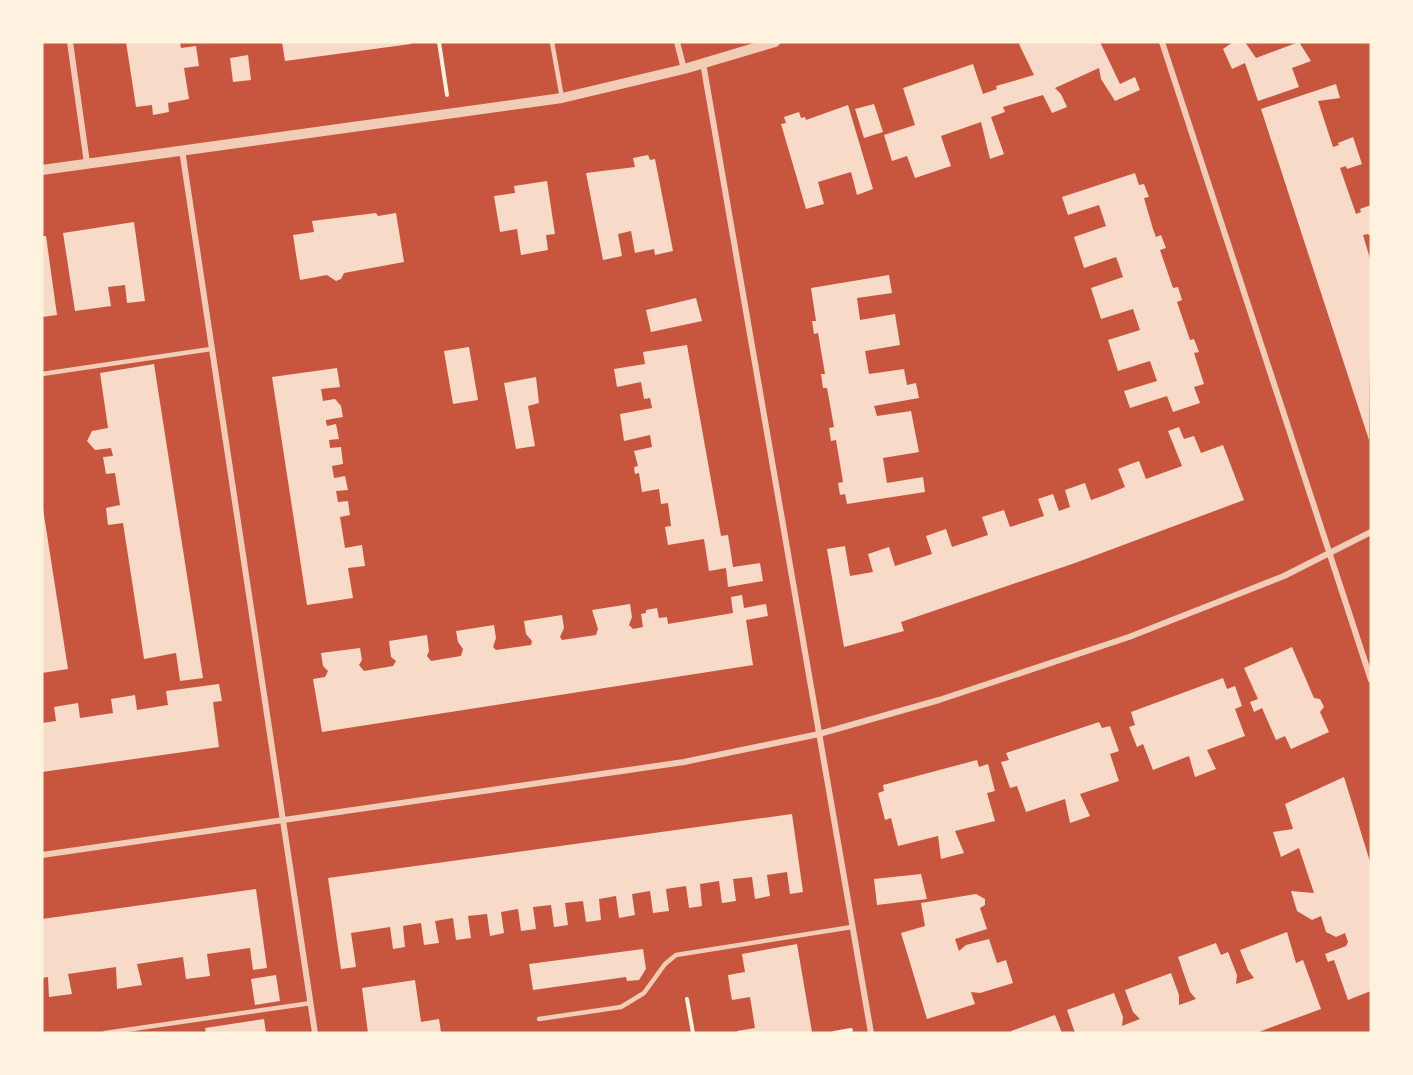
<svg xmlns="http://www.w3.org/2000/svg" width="1413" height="1075" viewBox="0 0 1413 1075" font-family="Barlow,sans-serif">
	<rect width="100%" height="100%" fill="#c8553d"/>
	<g fill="#f7dbc8">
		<polygon points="126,42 180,42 181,48 196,46 199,66 184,68 189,99 168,103 169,112 153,115 152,105 136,107"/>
		<polygon points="282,42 411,42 411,44 285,61"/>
		<polygon points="1023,42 1100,42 1120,84 1135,77 1140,90 1115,101 1101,79 1099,68 1055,88 1061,94 1067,107 1052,113 1043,95 1003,107 1005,112 991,117 1004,154 990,159 981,122 941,136 951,166 915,178 907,156 892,161 884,135 915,125 903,88 973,64 983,94 997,89 996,86 1034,75 1019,44"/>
		<polygon points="1233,42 1245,42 1256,58 1299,42 1311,61 1292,68 1299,87 1258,101 1245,63 1232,69 1223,49"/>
		<polygon points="248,55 251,80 233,82 230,58"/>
		<polygon points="1336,84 1340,98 1318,101 1333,147 1339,145 1338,143 1353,137 1362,164 1347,169 1346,166 1340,168 1356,214 1361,212 1360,209 1371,205 1371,237 1368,234 1363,235 1371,262 1369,440 1261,109"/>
		<polygon points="874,104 883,132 864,138 855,109"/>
		<polygon points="848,105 873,189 857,195 851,172 818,182 824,204 806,209 781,124 786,123 784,117 799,112 801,118 805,117 806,120"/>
		<polygon points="648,155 650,160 655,159 673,251 655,255 654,249 635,253 631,231 618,234 622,256 603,260 586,173 635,167 633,158"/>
		<polygon points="1135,173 1139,185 1144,184 1149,197 1144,198 1153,229 1156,237 1161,235 1166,248 1160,250 1173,288 1178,287 1182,300 1177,302 1190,340 1194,339 1199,352 1194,353 1204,384 1194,387 1200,403 1173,412 1167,396 1130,408 1124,391 1157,381 1150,361 1118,371 1108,340 1140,330 1133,309 1101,319 1091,288 1123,277 1120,268 1116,257 1084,268 1074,237 1106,226 1099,205 1068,215 1062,197"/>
		<polygon points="547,181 555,234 546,235 548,250 521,255 517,229 500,232 494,196 515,193 514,186"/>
		<polygon points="376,213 378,216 396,213 404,262 344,273 341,279 336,281 327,275 300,280 293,235 314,232 312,221"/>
		<polygon points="134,222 145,301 127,303 125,285 108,287 111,306 75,311 63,233"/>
		<polygon points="42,236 46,236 57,315 42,317"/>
		<polygon points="889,275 892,293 857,298 860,320 895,314 900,345 865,351 869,374 904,369 907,385 916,383 919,398 874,406 877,416 911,411 919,452 883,458 887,483 923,477 925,492 847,504 845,494 840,495 838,483 843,482 836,440 831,441 829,428 834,427 827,388 823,388 821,374 825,374 818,333 814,334 812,321 816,321 811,288"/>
		<polygon points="696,298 702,321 651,332 646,310"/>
		<polygon points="687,345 721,536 728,535 733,567 760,563 763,581 728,587 726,568 709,571 704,539 668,545 665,527 671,526 668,503 661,504 659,489 642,492 639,473 635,474 634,467 638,466 634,451 652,447 650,435 624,441 620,414 652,408 650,398 644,399 641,382 617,387 614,369 645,364 643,352"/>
		<polygon points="469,347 478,400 453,404 444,351"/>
		<polygon points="154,364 203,678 180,681 176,653 144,659 123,523 108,525 106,508 120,505 115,473 106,474 103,457 113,456 111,448 95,450 87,441 92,431 108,428 100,373"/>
		<polygon points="337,368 340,387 321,389 323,401 335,399 341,406 343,417 326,420 326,422 327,426 336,424 339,439 329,440 330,448 341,447 343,464 332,466 334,478 345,476 348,490 336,491 338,502 348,501 350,515 340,517 345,548 362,545 365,566 348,568 353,598 307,605 272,377"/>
		<polygon points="536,377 539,403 528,406 535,446 516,449 504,383"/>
		<polygon points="1179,427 1184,439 1194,436 1201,453 1223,445 1244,500 1075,563 901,622 904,631 844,647 827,549 845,546 850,576 873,572 868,554 889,547 895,566 932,554 926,536 946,529 952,547 988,535 982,517 1004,510 1010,527 1044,516 1038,499 1053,494 1059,511 1070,507 1065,490 1085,483 1091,500 1108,494 1125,487 1118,469 1128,465 1139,461 1146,479 1182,466 1168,431"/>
		<polygon points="43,509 68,669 42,673 42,510"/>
		<polygon points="742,595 744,608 766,604 768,616 746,620 753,665 322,732 313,679 325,677 328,671 323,666 321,653 360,648 362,660 359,665 364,671 393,666 396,661 391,657 389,641 427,635 429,651 427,656 431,661 461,656 463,649 458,642 456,631 494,625 496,638 493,647 496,650 531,645 532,641 526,634 524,621 562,615 564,628 560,637 562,640 596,635 598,629 592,610 630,604 632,617 629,625 633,629 643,627 641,614 646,613 646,610 657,608 659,618 667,617 668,624 733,613 731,597"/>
		<polygon points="1292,647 1314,698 1320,699 1324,707 1320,712 1329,732 1291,749 1285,736 1276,740 1262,708 1254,712 1250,702 1258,699 1244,668"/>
		<polygon points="1223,678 1227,689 1235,686 1242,706 1235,709 1245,736 1207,750 1216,769 1195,777 1189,756 1153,770 1143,744 1137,747 1129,727 1135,725 1131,712"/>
		<polygon points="219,684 222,701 213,702 219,747 42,772 42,723 56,721 54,707 78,703 80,718 113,713 111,699 135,695 137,710 168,705 166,691"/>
		<polygon points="1099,722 1102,728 1110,726 1119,751 1110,754 1119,781 1080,794 1090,816 1070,823 1065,799 1026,812 1017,786 1010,788 1001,762 1009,760 1006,753"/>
		<polygon points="977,760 979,767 988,764 995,791 987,793 995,821 955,831 964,853 952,856 941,859 938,836 898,846 891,818 885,820 878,793 884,791 883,785"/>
		<polygon points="1344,777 1371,865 1371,991 1348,1000 1334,960 1328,962 1325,954 1346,946 1348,942 1345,933 1336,937 1326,932 1321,916 1312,920 1297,911 1291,891 1314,893 1299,848 1281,857 1273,832 1293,829 1285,804"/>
		<polygon points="792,814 803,892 790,894 787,872 767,875 770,896 755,899 752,877 733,879 736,901 722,903 719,881 700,884 702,906 689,908 686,886 666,889 669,911 653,913 650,891 632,894 635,915 619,918 616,896 599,899 601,920 586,922 583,901 565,903 568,925 554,927 551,905 533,907 536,929 521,931 518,909 501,912 504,933 490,936 487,914 468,916 471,938 456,940 453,918 435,921 439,943 424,945 421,923 403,926 405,947 393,949 390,927 351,933 356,967 341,969 328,878"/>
		<polygon points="921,874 927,899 877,905 874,879"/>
		<polygon points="256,889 267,968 253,970 250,948 207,954 210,976 186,979 183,957 137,964 142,985 129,987 117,989 116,967 68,974 72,994 49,997 48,977 42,978 42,919"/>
		<polygon points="976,894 985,899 985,905 980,908 987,929 955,939 959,951 966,945 989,939 997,963 1006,960 1013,983 980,993 971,992 975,1004 927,1019 901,933 925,926 921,903"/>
		<polygon points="1287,932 1296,963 1303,960 1321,1009 1256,1033 1075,1033 1067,1010 1114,993 1123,1017 1122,1026 1140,1019 1133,1012 1125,990 1171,973 1179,995 1179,1005 1196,999 1190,992 1178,957 1216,943 1221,955 1228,952 1237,975 1236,984 1254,978 1248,970 1240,950"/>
		<polygon points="797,944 812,1032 737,1033 737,1031 755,1028 750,997 732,1000 730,989 728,975 745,972 742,954"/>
		<polygon points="643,949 646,969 639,980 627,981 626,977 533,990 529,964"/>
		<polygon points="276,975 280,1001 255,1005 251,979"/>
		<polygon points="415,980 421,1022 439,1019 441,1032 368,1033 362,988"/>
		<polygon points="1055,1015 1062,1033 1012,1033 1011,1031"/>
		<polygon points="264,1019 266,1033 206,1033 205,1028"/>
	</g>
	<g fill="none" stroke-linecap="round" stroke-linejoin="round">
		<g stroke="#fff3e0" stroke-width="4">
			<polyline points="439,42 447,95"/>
			<polyline points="687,999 693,1033"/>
			<polyline points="834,1033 851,1030"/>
		</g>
		<g stroke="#f1ccb7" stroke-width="4.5">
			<polyline points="552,42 562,98"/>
			<polyline points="42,374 211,349"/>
			<polyline points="539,1019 621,1007 644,993 665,964 676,955 852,927"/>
			<polyline points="105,1033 311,1003"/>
		</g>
		<g stroke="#f1ccb7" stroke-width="6">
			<polyline points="70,42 87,163"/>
			<polyline points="677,42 684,69"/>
			<polyline points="1162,42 1371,680"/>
			<polyline points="703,63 871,1033"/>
			<polyline points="182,150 315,1033"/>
			<polyline points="42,855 684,762 819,734 939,700 1129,637 1284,576 1371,532"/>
		</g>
		<polyline stroke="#f1ccb7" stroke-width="10" points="42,170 562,98 684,69 775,42"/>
	</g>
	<rect width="1413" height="1075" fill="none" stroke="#fff3e0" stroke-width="87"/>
</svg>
